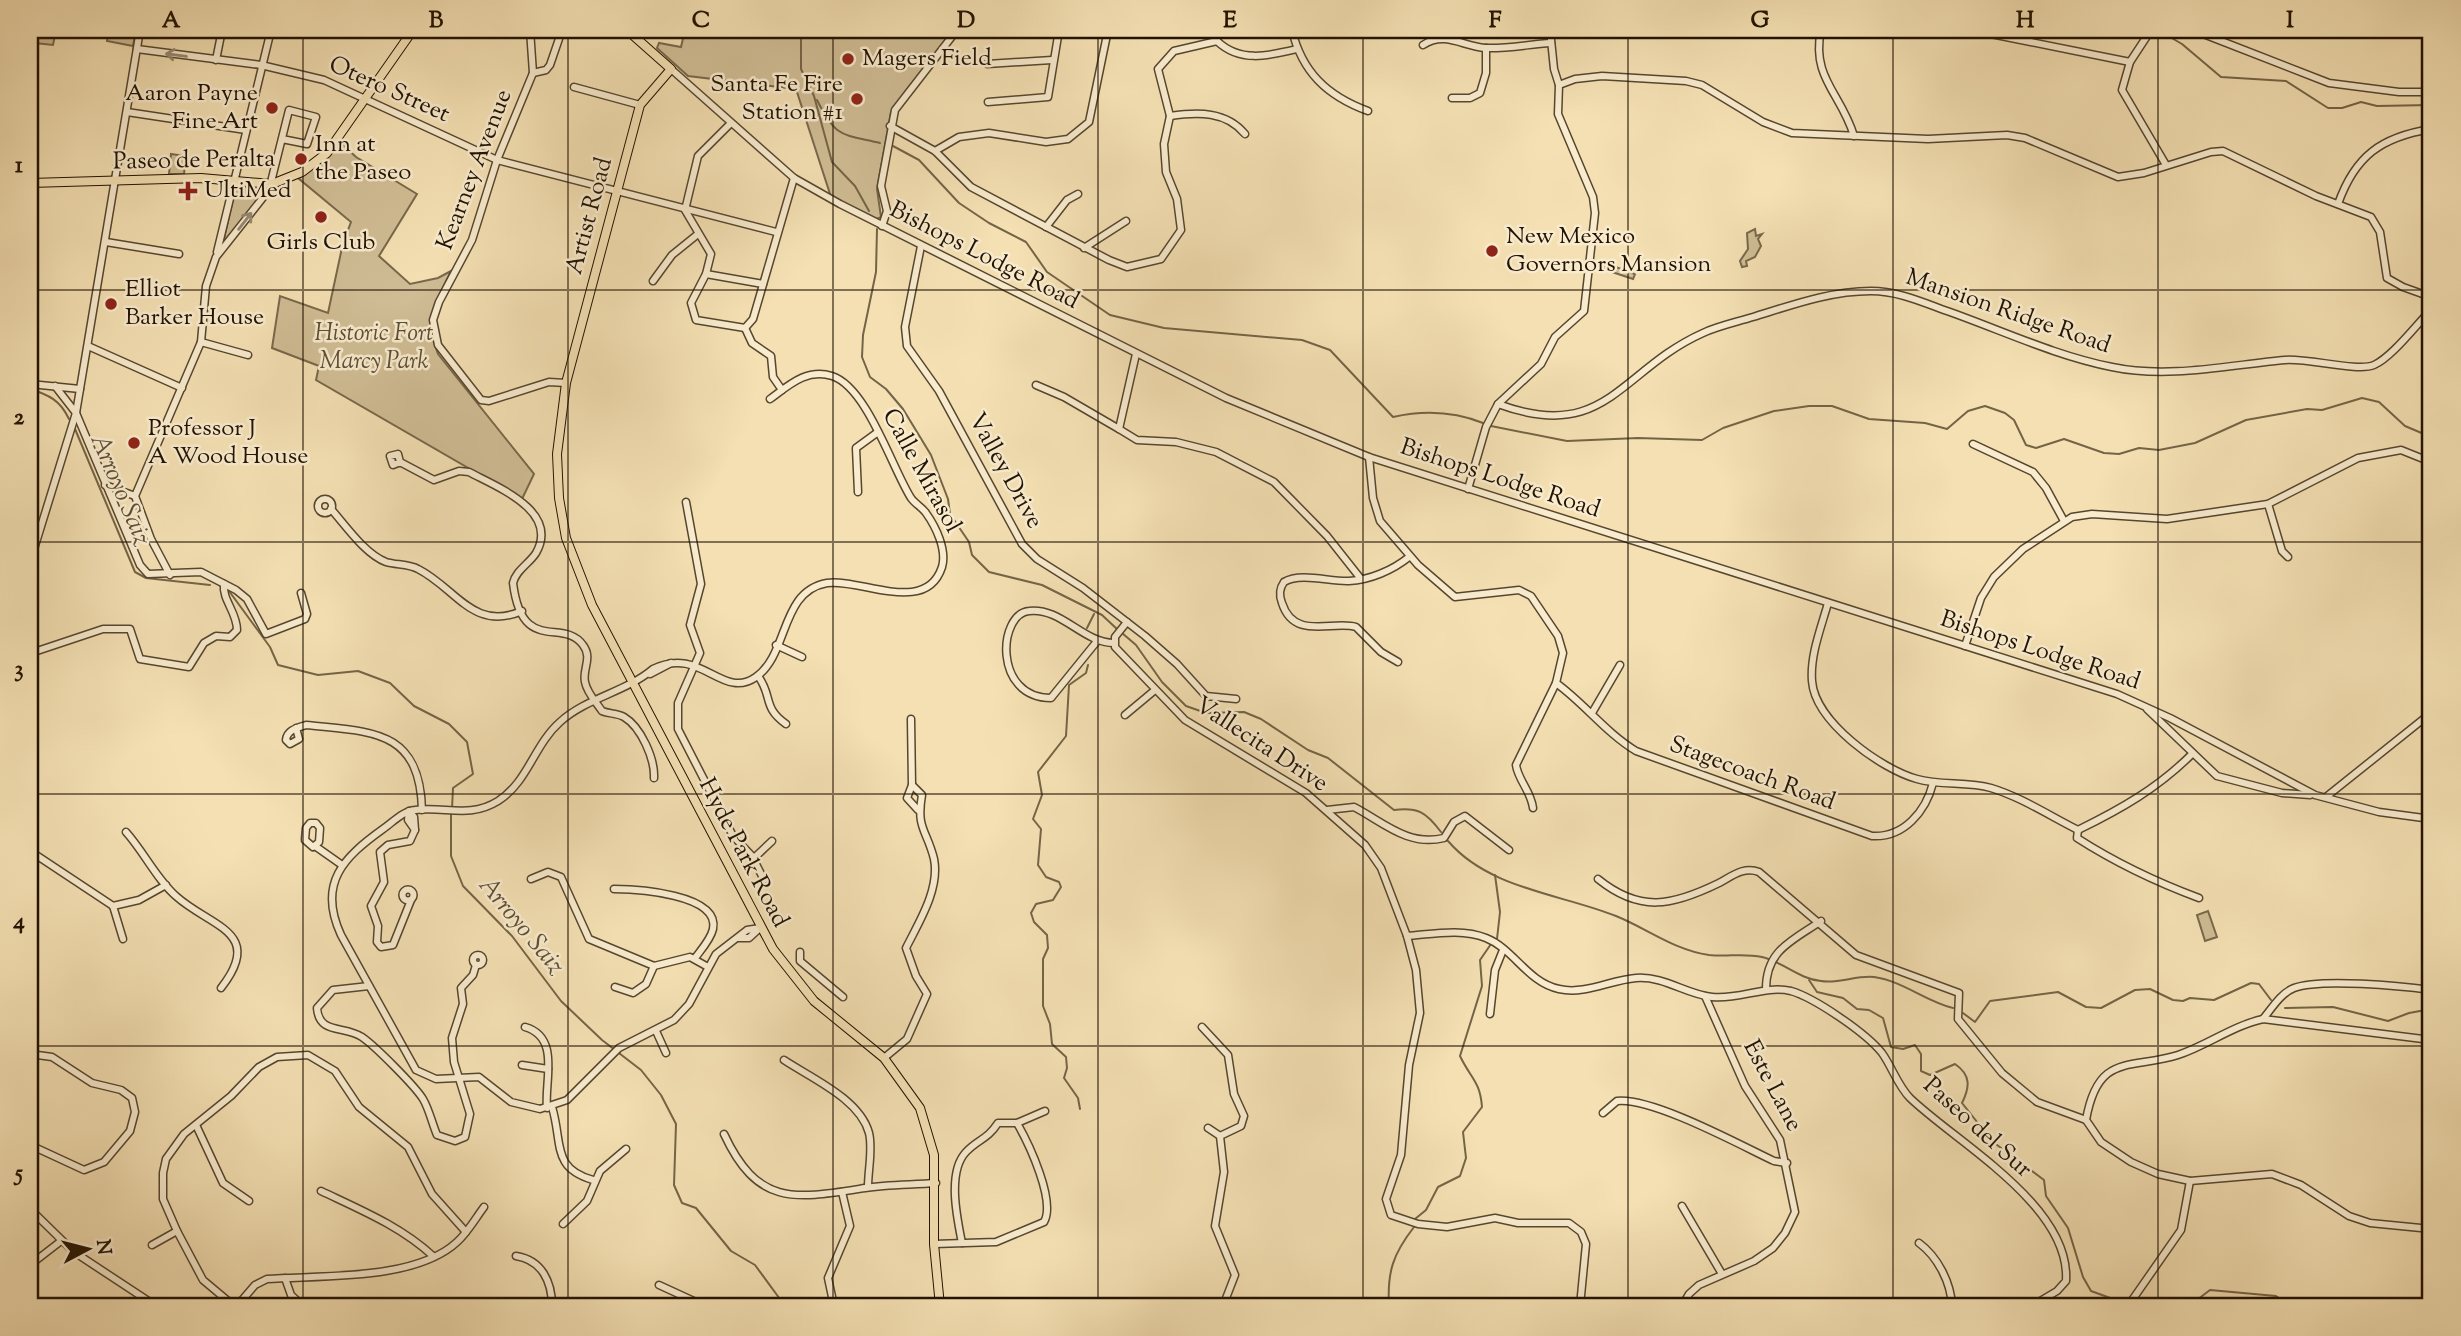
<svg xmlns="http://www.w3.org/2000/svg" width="2461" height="1336" viewBox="0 0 2461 1336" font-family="'Sorts Mill Goudy',serif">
	<rect width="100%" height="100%" fill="#f4e0b3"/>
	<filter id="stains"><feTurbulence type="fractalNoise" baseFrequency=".00286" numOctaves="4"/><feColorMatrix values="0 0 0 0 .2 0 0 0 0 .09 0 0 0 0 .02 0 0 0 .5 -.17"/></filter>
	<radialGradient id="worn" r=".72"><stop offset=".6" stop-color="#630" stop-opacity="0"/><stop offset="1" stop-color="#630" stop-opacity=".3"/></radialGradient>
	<g fill="#d0bd95" stroke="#78684b" stroke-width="2">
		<polygon points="33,30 56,30 53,45 35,43"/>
		<polygon points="109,30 136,30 133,46 107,41"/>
		<polygon points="685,30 955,30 891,112 877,189 881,217 877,219 831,197 796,89 688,76 657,48 659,43 681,47"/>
		<path d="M340 142 356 157 417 194 379 256 410 284 438 278 451 271C436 301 425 321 438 354L534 474 522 499 316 380 319 366 272 348 280 296 328 313 343 243 351 222 298 178 326 159Z"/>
		<polygon points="171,154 186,156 184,174 169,174"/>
		<polygon points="236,186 268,189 223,243"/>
		<polygon points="1755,229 1756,236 1762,234 1758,239 1761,246 1755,257 1746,261 1747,266 1742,267 1740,261 1748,249 1747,233"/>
		<polygon points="1599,261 1635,274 1633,279 1597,267"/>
		<polygon points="2208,911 2217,937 2205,941 2197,915"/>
	</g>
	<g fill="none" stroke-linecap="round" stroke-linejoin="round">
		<g stroke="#746447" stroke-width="2">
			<polyline points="801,30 801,69 814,96 832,162 855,186 869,211"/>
			<polyline points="2067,30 2077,36 2089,32 2110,37 2141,33"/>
			<polyline points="2155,33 2163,33 2182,44 2221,77 2286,81 2328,108 2342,108 2361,102 2377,106 2431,105"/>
			<path d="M817 100C836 138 841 134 880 143"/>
			<path d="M893 146 919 160 959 203 989 223 1026 242 1047 272 1110 315 1164 328 1302 340 1330 350 1393 417C1424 410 1453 411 1483 423"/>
			<polyline points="877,229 876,272 863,335 862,357 870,377 886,389 903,409 931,455 948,499 950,514 969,542 972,555 989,572 1042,585 1102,615 1118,630"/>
			<path d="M30 389C49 395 60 400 69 419"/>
			<polyline points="1491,426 1567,441 1638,438 1702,440 1723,428 1774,411 1809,406 1832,406 1869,419 1925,423 1947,429 1968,411 1985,406 2005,413 2014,420 2026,445 2036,448 2064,439 2104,453 2119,454 2139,448 2159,450 2195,443 2246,420 2307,409 2322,410 2362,398 2379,402 2405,426 2431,437"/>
			<polyline points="75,429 135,572 146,578 210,585"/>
			<polyline points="229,591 270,647 278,665 318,675 358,671 390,683 414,706 449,724 467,742 473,774 453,788 452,809"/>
			<polyline points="1087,628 1094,614"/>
			<path d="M1122 633 1136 645 1162 682 1186 706 1206 713 1244 712 1261 719 1308 750 1328 758 1394 810C1418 807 1426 812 1441 832"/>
			<polyline points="451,814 451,856 463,886 512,936 561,1001 602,1040 641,1070 661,1095 676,1124 674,1185 682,1203 696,1208 731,1251 755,1265 785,1306"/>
			<path d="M1448 841C1489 889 1561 894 1616 916 1648 929 1674 950 1709 955 1727 957 1744 953 1762 957 1783 962 1799 979 1821 981 1838 984 1857 975 1874 977 1903 981 1925 1001 1953 1008"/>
			<polyline points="1495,875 1500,912 1497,939"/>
			<path d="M1809 980 1817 992 1843 998 1857 1009 1869 1010 1883 1018 1891 1047 1903 1049 1915 1045 1921 1054V1071L1930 1075 1955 1064C1971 1075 1970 1087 1962 1103L1993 1142 2044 1180 2046 1196 2068 1228 2083 1277 2091 1291 2124 1303"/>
			<polyline points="2285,1008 2333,1007 2388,1021 2409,1013 2431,1009"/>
			<polyline points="1963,1013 1975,1022 1990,1001 2058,992 2086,1007 2101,1008 2135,990 2150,989 2173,1000 2183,1001 2190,998 2214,1000 2251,983 2259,984 2271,1000"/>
			<polyline points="1080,1109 1078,1098 1064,1078 1067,1068 1066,1057 1052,1044 1050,1024 1043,1006 1043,959 1048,948 1047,935 1034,922 1031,913 1036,904 1053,900 1061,887 1059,882 1046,877 1038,865 1041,829 1033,819 1042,795 1038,772 1066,736 1069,685 1086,673 1088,665"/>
			<path d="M1415 1219 1426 1210 1438 1187 1460 1176 1466 1158 1463 1132 1482 1107C1480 1081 1471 1079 1460 1056L1482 986 1480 960 1491 944"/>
			<path d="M1389 1306C1387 1272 1393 1254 1414 1227"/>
			<polyline points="2189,1306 2210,1290 2276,1296 2291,1306"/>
		</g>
		<defs>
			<g id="minor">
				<polyline points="530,30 533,73 497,160 472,240 439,302 433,320 438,345 481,400 489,401 549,382 566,383"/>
				<polyline points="1217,30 1217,41"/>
				<path d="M1292 30C1302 72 1327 96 1368 111"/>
				<polyline points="1550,30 1554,69 1559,85"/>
				<path d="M1821 30C1811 78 1841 93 1854 136"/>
				<polyline points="1971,30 2130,62"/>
				<polyline points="2151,30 2130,62 2122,90 2166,165"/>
				<polyline points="2193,30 2329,83 2399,92 2431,92"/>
				<path d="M1217 41C1240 63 1268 56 1297 49"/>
				<path d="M1423 45C1445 31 1462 46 1485 48 1507 49 1530 44 1551 43"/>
				<polyline points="137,49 261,65 324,80 497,160 776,232"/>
				<polyline points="216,60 222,30"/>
				<polyline points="987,64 1052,60"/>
				<polyline points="671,69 794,178 840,204 1226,398 1369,457 2117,694 2170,718 2315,795 2379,812 2431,819"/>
				<polyline points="533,73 546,70 550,65 562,30"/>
				<polyline points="574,87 640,105"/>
				<polyline points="1452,98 1470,98 1480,93 1486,73 1486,48"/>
				<polyline points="988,102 1048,97 1059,30"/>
				<polyline points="127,112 246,130"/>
				<path d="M1170 116C1198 112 1226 111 1245 134"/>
				<polyline points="730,124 698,156 685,210 711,254 706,274 691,303 696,320 745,328"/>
				<polyline points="890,126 935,151 971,187 1109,260 1127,267 1161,259 1181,230 1177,199 1166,172 1164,144 1170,116 1158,69 1174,51 1217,41"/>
				<polyline points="935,151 959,137 989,133 1046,142 1068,139 1089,122 1108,30"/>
				<path d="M2338 204C2355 156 2381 137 2431 129"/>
				<polyline points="882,226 887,211 881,186 895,110 957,30"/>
				<polyline points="1046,227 1067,200 1078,194"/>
				<polyline points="106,242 179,254"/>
				<polyline points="921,246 905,327 907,346 939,391 1022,544 1037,559 1083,588 1145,636 1177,664 1206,696 1236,699"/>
				<polyline points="1084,248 1126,221"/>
				<polyline points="217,252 271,30"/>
				<polyline points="706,274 763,284"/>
				<polyline points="653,281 672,255 698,234"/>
				<polyline points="745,328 753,319 794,178"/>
				<polyline points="745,328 752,343 771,356 773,377 782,390"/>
				<polyline points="201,342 248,355"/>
				<polyline points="88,346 182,388"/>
				<polyline points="1136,354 1119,429 1137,440 1176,442 1216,452 1274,482 1327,536 1361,579"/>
				<polyline points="30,384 80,389"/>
				<polyline points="1036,385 1064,397 1119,429"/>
				<polyline points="55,386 76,413 140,565 148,574 201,572 236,590 247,599 266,634 305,619 307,614 301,593"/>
				<path d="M1498 404C1606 444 1620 370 1703 333 1718 326 1737 322 1753 317 1792 305 1830 291 1871 291 1898 291 1922 302 1947 311 2001 330 2056 356 2112 367 2168 379 2229 365 2285 360 2308 358 2358 372 2374 365 2392 357 2416 325 2431 310"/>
				<polyline points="1973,444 2033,472 2046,488 2064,521"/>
				<path d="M1369 457 1373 498 1380 521 1418 565 1455 597 1519 590 1531 596 1558 636 1563 653 1556 683C1585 704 1605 732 1636 751L1872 836C1904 838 1926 811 1933 783"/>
				<path d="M400 462 398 454 390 456 393 465 400 462 434 480 459 471 469 472C497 487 560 511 536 553 529 564 516 570 513 583 522 656 563 617 583 645 593 658 582 669 585 682 587 693 596 702 602 711 609 714 617 713 624 717 641 727 655 759 654 778"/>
				<polyline points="105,485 135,496"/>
				<polyline points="1468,489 1486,427 1498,404 1541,364 1555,337 1584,311 1595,213 1593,197 1558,114 1559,85 1575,79 1602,76 1686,81 1702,85 1763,122 1792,133 1928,139 2007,135 2025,138 2118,177 2144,173 2211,152 2223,151 2316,196 2371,217 2380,232 2387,278 2403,287 2431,297"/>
				<polyline points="858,492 856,448 878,432"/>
				<circle cx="325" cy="506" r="7"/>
				<polyline points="686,502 701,584 690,625 700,653 678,703 678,729 733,836 752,856 764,880"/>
				<polyline points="2268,504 2282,551 2288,557"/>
				<path d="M331 509C346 526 365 554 386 562 396 565 409 564 418 569 456 588 473 632 522 611"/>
				<polyline points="30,562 76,413 140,30"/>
				<polyline points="170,575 151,539 135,496 201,342 206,286 216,257 269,190 289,110 316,117 307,144 282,139"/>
				<path d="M1828 603C1821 628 1810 655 1812 681 1815 722 1881 769 1917 779 1941 786 1967 781 1991 788 2021 797 2050 816 2078 830 2121 809 2158 788 2192 754"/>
				<polyline points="1127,622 1115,637 1115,647 1185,720 1306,793 1365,845 1381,868 1407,936 1416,970 1420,1013 1409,1065 1401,1155 1386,1199 1391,1215 1418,1224 1447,1227 1495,1218 1518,1223 1569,1223 1581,1232 1586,1244 1580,1306"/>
				<path d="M1098 640 1051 698C993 698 998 614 1029 611 1061 607 1083 643 1114 643"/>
				<polyline points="776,645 802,657"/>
				<polyline points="1965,646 1981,598 1994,577 2023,549 2072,517 2092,514 2167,519 2268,504 2358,458 2401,450 2431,462"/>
				<path d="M30 650 34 652 103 629H130L140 659 189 667 204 643 216 636 230 637 237 630C237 612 222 600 224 584"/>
				<path d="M1398 662 1381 652 1356 627C1333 620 1294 641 1282 603 1279 595 1279 589 1284 582 1301 572 1330 582 1349 581 1370 580 1393 570 1409 557"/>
				<polyline points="650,674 671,663"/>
				<path d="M758 676C773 696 762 707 786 724"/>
				<polyline points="2147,709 2217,776 2282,793 2310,795"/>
				<polyline points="1592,713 1620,665"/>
				<polyline points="1125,715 1155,690"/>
				<polyline points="911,719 912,785 907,798 918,810"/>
				<path d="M296 728 299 739 290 744 286 740C287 730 297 728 306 725 370 732 420 728 422 810"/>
				<polyline points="30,750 34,755 30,762"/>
				<polyline points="2326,797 2431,713"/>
				<path d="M1533 808C1531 791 1518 780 1516 765L1556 683"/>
				<path d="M1327 810 1354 807C1383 822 1408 847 1444 838L1454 822 1465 816 1509 850"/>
				<polygon points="409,811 414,817 415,830 408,820"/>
				<polygon points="310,823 316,823 320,828 319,842 313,847 305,840 306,828"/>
				<path d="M2078 830 2077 838C2116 863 2156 882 2199 898"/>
				<path d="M126 832C144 852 157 880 177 897 211 927 265 932 221 988"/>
				<polyline points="315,846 342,865"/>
				<polyline points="30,851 113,906"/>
				<polyline points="753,859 772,841"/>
				<polyline points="531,879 548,872 561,877 589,939 654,966 690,957 708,967"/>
				<path d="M1598 879C1640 913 1672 906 1719 883 1732 876 1744 866 1759 872L1856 955 1959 993 1958 1019 2002 1073 2037 1102 2086 1120"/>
				<path d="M614 889C636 889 720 894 713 929 711 939 701 950 695 958"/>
				<circle cx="408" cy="895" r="5.5"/>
				<polyline points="30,895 30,898"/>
				<polyline points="411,900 393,945 381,947 377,942 378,926 371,906 384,882 380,852 388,845 410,841 415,830"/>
				<polyline points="113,906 139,900 166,885"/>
				<polyline points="113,906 123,939"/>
				<path d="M760 928 747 930 716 954 689 1004 674 1020 619 1048 567 1100 540 1109 511 1102 479 1077 436 1079 416 1070 341 935C317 883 344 857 383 829 393 822 403 811 415 810 445 806 469 819 498 801 528 782 534 745 560 722 586 698 626 692 653 669 701 645 722 701 756 677 789 654 780 591 827 583 861 578 926 616 942 567 947 550 936 527 926 513 922 507 915 504 911 498 892 468 867 387 832 376 807 368 789 385 770 399"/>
				<path d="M1407 936C1433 934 1462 928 1486 938 1514 949 1527 982 1559 989 1585 995 1610 980 1636 978 1665 976 1685 994 1712 997 1740 1000 1764 985 1791 991 1815 998 1866 1033 1882 1053 1892 1067 1898 1086 1910 1098 1957 1143 2071 1206 2066 1281L2057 1291 2032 1306"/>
				<polyline points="739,938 749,938 760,928"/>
				<polyline points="800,952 800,961 843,997"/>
				<circle cx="478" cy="960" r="5"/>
				<path d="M369 986 333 990 317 1008C319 1035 344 1025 362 1037 375 1046 415 1086 423 1099 429 1109 432 1123 437 1135L455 1141 465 1137 470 1114 454 1062 452 1038 463 1004 461 988 473 975 476 965"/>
				<polyline points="615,987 633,993 646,984 654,966"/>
				<path d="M1766 989C1766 950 1792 941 1821 921"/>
				<polyline points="1490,1014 1495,970 1503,950"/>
				<path d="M2263 1019C2272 1008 2281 993 2294 988 2320 978 2402 986 2431 990"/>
				<path d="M525 1027C561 1037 544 1082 547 1108"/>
				<polyline points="1202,1027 1228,1055 1234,1094 1244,1116 1241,1126 1220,1136 1224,1172 1215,1226 1235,1275 1223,1306"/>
				<polyline points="656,1031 666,1053"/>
				<path d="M2431 1040 2263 1019C2232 1026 2208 1045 2178 1055 2130 1070 2098 1052 2086 1120L2101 1142 2131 1162 2158 1174 2190 1181 2272 1174 2301 1185 2349 1216 2370 1223 2431 1229"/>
				<polyline points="30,1054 52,1057 92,1083 121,1090 132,1098 135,1112 130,1131 104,1162 84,1170 30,1145"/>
				<path d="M884 1058 907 1039 927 994 916 976 906 948C919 922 940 889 934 859 927 830 916 829 922 795L912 785"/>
				<path d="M784 1060C811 1078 860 1099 869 1133 873 1149 868 1170 868 1187"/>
				<polyline points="522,1065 548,1069"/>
				<path d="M552 1107C563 1143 551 1168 593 1180"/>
				<path d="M1603 1113 1617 1101C1652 1097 1740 1145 1774 1161L1787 1163"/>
				<polyline points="196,1125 223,1183 249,1201"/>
				<polyline points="1208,1128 1220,1136"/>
				<path d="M724 1134C758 1207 795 1199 865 1188 888 1184 912 1185 936 1183"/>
				<path d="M321 1191C361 1210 400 1226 433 1256"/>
				<polyline points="1682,1206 1722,1274"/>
				<polyline points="30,1209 74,1252 156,1306"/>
				<polyline points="563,1224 587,1201 600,1171 626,1149"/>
				<path d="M962 1243C957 1218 947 1172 966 1152 978 1139 987 1140 998 1123H1017L1045 1111"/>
				<path d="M1919 1243C1938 1257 1951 1283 1952 1306"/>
				<path d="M934 1244 996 1242 1044 1222C1056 1201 1029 1144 1017 1123"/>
				<polyline points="152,1245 177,1231"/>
				<path d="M516 1256C542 1260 552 1282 552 1306"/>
				<polyline points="30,1265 61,1241"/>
				<polyline points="285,1278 291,1295 303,1306"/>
				<polyline points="659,1285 696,1302 699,1306"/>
				<polyline points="234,1306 203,1280 177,1231 163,1199 163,1173 166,1159 184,1134 231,1096 259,1067 277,1057 308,1055 335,1071 359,1107 408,1147 432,1194 466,1232"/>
				<path d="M237 1306 255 1285 267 1279C321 1275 415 1281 457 1242 468 1232 475 1219 484 1207"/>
				<polyline points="834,1306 828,1278 850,1226 842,1192"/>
				<polyline points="1682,1306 1689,1294 1699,1285 1754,1261 1773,1248 1785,1233 1795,1212 1780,1140 1745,1086 1705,996"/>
				<polyline points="2128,1306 2181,1230 2190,1181"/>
			</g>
			<g id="major">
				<polyline points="627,30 671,69 640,105 566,383 557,454 559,498 566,538 592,605 773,949 814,1001 884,1058 920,1108 934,1155 934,1244 940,1306"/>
				<polyline points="30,183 201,178 272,184 302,172 327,153 413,30"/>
			</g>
		</defs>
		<use href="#minor" stroke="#56462e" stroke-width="9"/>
		<use href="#major" stroke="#211201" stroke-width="10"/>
		<use href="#minor" stroke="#f8ebce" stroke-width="6"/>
		<use href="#major" stroke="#f4e0b3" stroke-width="8"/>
	</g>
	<defs><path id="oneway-shaft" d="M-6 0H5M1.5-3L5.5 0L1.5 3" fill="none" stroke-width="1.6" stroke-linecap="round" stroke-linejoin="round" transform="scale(1.75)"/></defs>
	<g stroke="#978972">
		<use href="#oneway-shaft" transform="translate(176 55) rotate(-172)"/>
		<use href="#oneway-shaft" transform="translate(245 221) rotate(-52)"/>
	</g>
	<path fill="none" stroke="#211201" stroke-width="2" stroke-opacity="0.55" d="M303 30V1306M568 30V1306M833 30V1306M1098 30V1306M1363 30V1306M1628 30V1306M1893 30V1306M2158 30V1306M30 290H2431M30 542H2431M30 794H2431M30 1046H2431"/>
	<g fill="#8f2418" stroke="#f8ebce" stroke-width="2.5">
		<circle cx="848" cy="59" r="7"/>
		<circle cx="857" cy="99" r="7"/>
		<circle cx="272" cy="108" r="7"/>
		<circle cx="301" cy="159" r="7"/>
		<path d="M184.5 180.5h7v7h7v7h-7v7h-7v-7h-7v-7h7z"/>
		<circle cx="321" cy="217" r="7"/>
		<circle cx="1492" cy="251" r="7"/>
		<circle cx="111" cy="304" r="7"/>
		<circle cx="134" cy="443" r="7"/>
	</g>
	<g text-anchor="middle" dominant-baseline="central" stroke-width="5" stroke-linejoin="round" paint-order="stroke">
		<g font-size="24" fill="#211201" stroke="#f8ebce" text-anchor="start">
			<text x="862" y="59">Magers Field</text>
			<text x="843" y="85" text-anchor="end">Santa Fe Fire<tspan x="843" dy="28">Station #1</tspan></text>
			<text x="258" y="94" text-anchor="end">Aaron Payne<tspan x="258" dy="28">Fine Art</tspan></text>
			<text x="315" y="145">Inn at<tspan x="315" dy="28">the Paseo</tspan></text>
			<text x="204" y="191">UltiMed</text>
			<text x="1506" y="237">New Mexico<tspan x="1506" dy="28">Governors Mansion</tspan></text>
			<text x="321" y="243" text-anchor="middle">Girls Club</text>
			<text x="125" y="290">Elliot<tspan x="125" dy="28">Barker House</tspan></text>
			<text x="148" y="429">Professor J<tspan x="148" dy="28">A Wood House</tspan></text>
		</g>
		<g font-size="24" fill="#211201" stroke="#f8ebce">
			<text transform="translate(389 90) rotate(24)">Otero Street</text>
			<text transform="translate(194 161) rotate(-1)">Paseo de Peralta</text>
			<text transform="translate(475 170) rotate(-69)">Kearney Avenue</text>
			<text transform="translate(590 216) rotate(-75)">Artist Road</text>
			<text transform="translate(984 256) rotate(27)">Bishops Lodge Road</text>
			<text transform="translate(2008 312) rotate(19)">Mansion Ridge Road</text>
			<text transform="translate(921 471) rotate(61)">Calle Mirasol</text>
			<text transform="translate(1005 471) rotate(61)">Valley Drive</text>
			<text transform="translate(1500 479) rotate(18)">Bishops Lodge Road</text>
			<text transform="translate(2040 651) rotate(18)">Bishops Lodge Road</text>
			<text transform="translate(1261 745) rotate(33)">Vallecita Drive</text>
			<text transform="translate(1752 774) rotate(20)">Stagecoach Road</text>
			<text transform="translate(743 853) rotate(62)">Hyde Park Road</text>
			<text transform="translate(1772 1086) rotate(62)">Este Lane</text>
			<text transform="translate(1977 1128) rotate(42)">Paseo del Sur</text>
		</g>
		<g font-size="24" font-style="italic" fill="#5e4e35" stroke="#f8ebce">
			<text x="374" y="334">Historic Fort<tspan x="374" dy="28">Marcy Park</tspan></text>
		</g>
		<g font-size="26" font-style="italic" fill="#604f36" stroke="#f8ebce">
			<text transform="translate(120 490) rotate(67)">Arroyo Saiz</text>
			<text transform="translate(521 926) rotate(50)">Arroyo Saiz</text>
		</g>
	</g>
	<rect width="2461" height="1336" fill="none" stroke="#f4e0b3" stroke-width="77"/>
	<g transform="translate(88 1249) rotate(83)" stroke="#f8ebce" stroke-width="5" paint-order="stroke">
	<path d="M0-5L12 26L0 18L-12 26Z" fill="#211201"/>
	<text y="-10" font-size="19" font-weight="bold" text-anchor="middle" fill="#211201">N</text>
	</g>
	<rect x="38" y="38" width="2384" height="1260" fill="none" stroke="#211201" stroke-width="2.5"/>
	<g font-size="23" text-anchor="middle" font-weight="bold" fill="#211201">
		<text x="171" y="27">A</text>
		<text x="436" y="27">B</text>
		<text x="701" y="27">C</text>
		<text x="966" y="27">D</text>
		<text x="1230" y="27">E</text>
		<text x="1495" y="27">F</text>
		<text x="1760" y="27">G</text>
		<text x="2025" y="27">H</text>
		<text x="2290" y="27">I</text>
		<text x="19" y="172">1</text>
		<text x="19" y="424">2</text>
		<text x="19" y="676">3</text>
		<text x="19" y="928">4</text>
		<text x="19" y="1180">5</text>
	</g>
	<rect width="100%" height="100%" filter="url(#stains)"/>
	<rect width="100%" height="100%" fill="url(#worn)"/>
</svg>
